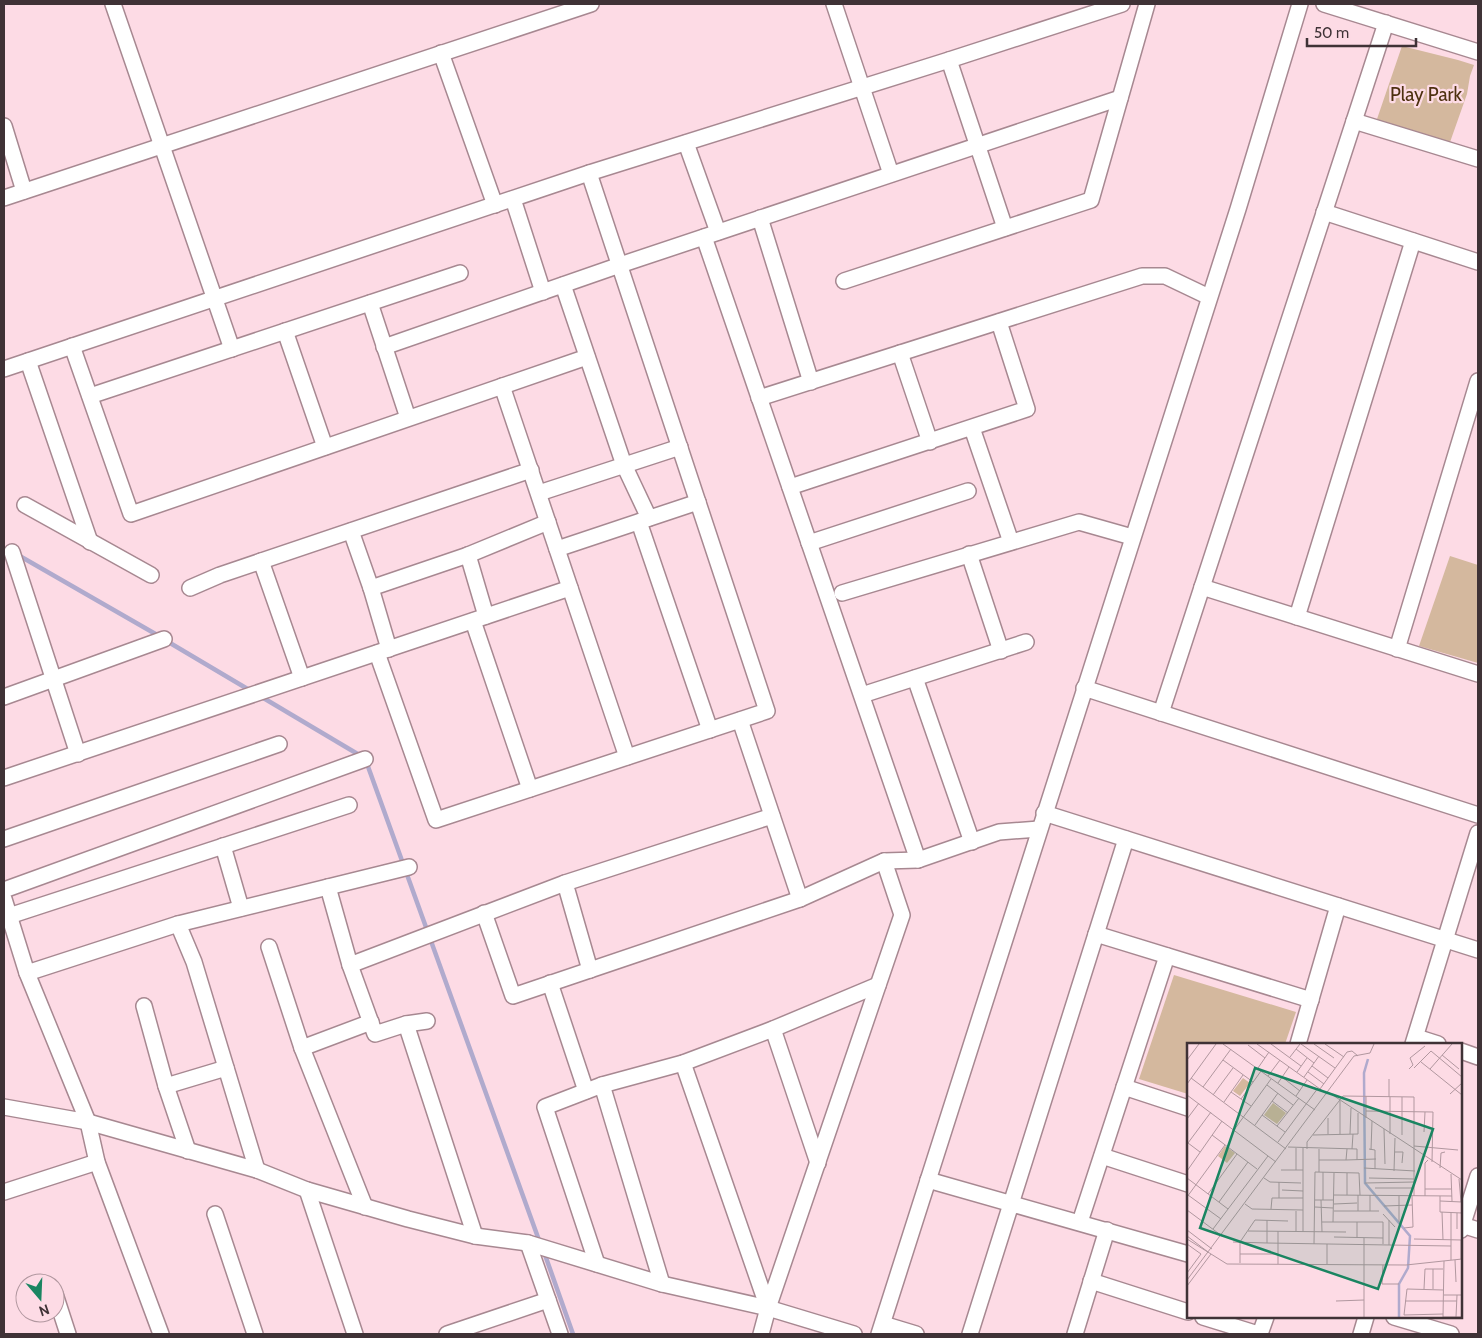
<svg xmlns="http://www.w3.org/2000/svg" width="1482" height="1338" viewBox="0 0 1482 1338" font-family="Cabin,sans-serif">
	<rect width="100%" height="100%" fill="#fddbe5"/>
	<g fill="#d4b89e">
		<polygon points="1402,46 1458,60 1474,65 1470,76 1467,94 1449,145 1376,126 1377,119"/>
		<polygon points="1450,556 1478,565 1478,663 1419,646"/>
		<polygon points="1174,975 1296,1012 1285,1044 1188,1044 1188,1094 1139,1079"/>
	</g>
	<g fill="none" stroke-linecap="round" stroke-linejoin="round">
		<g stroke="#b0aacd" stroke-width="4.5">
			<polyline points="18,555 159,636"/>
			<polyline points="165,640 251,691"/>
			<polyline points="260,696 361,756"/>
			<polyline points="366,761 540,1243"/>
			<polyline points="544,1252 573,1334"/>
		</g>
		<defs>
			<g id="minor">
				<polyline points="113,4 232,349"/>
				<polyline points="834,4 891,174"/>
				<polyline points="1324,4 1478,52"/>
				<polyline points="441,53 495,205"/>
				<polyline points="1354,121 1478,159"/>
				<polyline points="4,126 24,191"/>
				<polyline points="686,143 718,232"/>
				<polyline points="4,198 591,4"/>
				<polyline points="513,199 543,292"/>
				<polyline points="1324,212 1478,262"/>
				<polyline points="760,218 811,382"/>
				<polyline points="1005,228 949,60 1122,4"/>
				<polyline points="704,237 918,860"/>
				<polyline points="844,281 1091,200 1147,4"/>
				<polyline points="563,285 624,465 649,518"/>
				<polyline points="370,303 408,418"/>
				<polyline points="285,331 325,447"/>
				<polyline points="72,346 131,514 587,357"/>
				<polyline points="384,347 620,265 1120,98"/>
				<polyline points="900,353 930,442"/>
				<polyline points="28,361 90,542"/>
				<polyline points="4,369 589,173 949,60"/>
				<polyline points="502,386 627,757"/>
				<polyline points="90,396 460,273"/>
				<polyline points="759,398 1142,276 1165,276 1209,297"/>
				<polyline points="972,428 1011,542"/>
				<polyline points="790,487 1027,409 999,322"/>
				<polyline points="539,493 680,447"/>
				<polyline points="25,505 151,575"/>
				<polyline points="639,522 710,730"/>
				<polyline points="351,531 371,588 389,649"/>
				<polyline points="809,543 968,491"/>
				<polyline points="557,549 698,502"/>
				<polyline points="12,552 78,754"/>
				<polyline points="969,554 1001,651"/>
				<polyline points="468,555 486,616"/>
				<polyline points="261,561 302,678"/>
				<polyline points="1202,587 1478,674"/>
				<polyline points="190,588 220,575 531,470"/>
				<polyline points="371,588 468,555 548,522"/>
				<polyline points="842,593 1079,522 1132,537"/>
				<polyline points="1297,617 1413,241"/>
				<polyline points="473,621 530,789"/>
				<polyline points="1397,649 1478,381"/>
				<polyline points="377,653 436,820 767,711 589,173"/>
				<polyline points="915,678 972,842"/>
				<polyline points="1084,688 1478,815"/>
				<polyline points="862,695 1026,642"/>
				<polyline points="4,697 164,639"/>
				<polyline points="1161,713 1386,23"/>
				<polyline points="740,720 800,899"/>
				<polyline points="4,778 570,588"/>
				<polyline points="1044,813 1478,950"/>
				<polyline points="4,839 279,744"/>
				<polyline points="223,846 241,908"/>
				<polyline points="328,887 350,965 375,1034 406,1024 427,1021"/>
				<polyline points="4,890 365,759"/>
				<polyline points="4,899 27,973 88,1122 97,1162 161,1334"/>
				<polyline points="484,913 513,996 800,899 884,861 918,860 999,832 1039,829"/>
				<polyline points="9,916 349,805"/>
				<polyline points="178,924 194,962 257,1170"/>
				<polyline points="1096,934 1311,1000"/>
				<polyline points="269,947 302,1048 365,1207"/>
				<polyline points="350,965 565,883"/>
				<polyline points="590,970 565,883 772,816"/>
				<polyline points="27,973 178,924 409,867"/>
				<polyline points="550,983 586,1091"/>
				<polyline points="144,1006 166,1086 226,1068"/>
				<polyline points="406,1024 475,1236"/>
				<polyline points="773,1029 818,1163"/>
				<polyline points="1416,1037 1438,1044"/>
				<polyline points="1298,1044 1338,906"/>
				<polyline points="1413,1044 1478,833"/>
				<polyline points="302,1048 371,1022"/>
				<polyline points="1461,1051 1478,1057"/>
				<polyline points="683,1063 768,1308"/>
				<polyline points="602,1085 662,1284"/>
				<polyline points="166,1086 188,1151"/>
				<polyline points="1124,1087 1188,1108"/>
				<polyline points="4,1107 88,1122 257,1170 307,1190 408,1219 475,1236 528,1243 662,1284 768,1308 854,1334"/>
				<polyline points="1102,1156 1188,1184"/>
				<polyline points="928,1180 1188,1254"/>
				<polyline points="307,1190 355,1334"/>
				<polyline points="4,1192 97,1162"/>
				<polyline points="215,1214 255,1334"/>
				<polyline points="1080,1222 1167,956"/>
				<polyline points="1462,1225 1478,1230"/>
				<polyline points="1461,1230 1478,1176"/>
				<polyline points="528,1243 560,1334"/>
				<polyline points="597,1264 545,1107 602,1085 683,1063 773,1029 878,985"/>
				<polyline points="1091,1281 1188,1312"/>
				<polyline points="55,1294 68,1334"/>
				<polyline points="1203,1317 1258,1334"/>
				<polyline points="1394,1317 1451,1334"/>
				<polyline points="883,1324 916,1334"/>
				<polyline points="447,1334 548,1300"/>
				<polyline points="761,1334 768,1308 902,915 884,861"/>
				<polyline points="879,1334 1238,209 1300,4"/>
				<polyline points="970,1334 1126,839"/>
				<polyline points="1075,1334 1107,1230"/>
				<polyline points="1260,1334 1266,1317"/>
				<polyline points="1361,1334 1366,1317"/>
			</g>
		</defs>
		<use href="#minor" stroke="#a78891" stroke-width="18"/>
		<use href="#minor" stroke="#fff" stroke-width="15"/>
	</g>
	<g text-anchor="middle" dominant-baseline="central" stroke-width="4.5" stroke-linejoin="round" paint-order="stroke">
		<g font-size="19" fill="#4d300f" stroke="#fddbe5">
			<text x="1426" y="94">Play Park</text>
		</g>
	</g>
	<g transform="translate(1187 1043)">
		<rect width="275" height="275" fill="#fddbe5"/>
		<path d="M56 35 63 40 53 53 46 48ZM86 60 99 70 90 81 77 72ZM38 103 48 110 40 120 31 113Z" fill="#d4b89e"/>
		<path fill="none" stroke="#b0aacd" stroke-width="2.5" d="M181 16 177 30 178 140 223 193 221 225 212 241V274"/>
		<path fill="none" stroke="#b1979f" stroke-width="1" d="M36 1 128 67M70 1 140 51M84 1 114 23M114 1 148 25M127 1 147 15M138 1 157 14M61 2 78 15M109 6 127 20M255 12 272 26M103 14 113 1M0 17 12 1M36 17 66 39M234 19 275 52M125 23 141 35M71 25 82 9M227 25 244 8 275 34M222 26 226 22 223 15 238 3M243 26 265 1M110 29 120 15M121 29 137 41M81 33 93 17M95 34 113 48M117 34 132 13M4 35 99 106M91 40 102 24M0 41 29 1M80 42 106 62M16 44 44 6M133 46 160 9 165 8 171 13M44 49 64 63M141 49 275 137M263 51 275 40M0 52 89 119M26 52 46 25M109 53 120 37M179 53V75M202 54V36M54 56 74 28M85 58 101 70M153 58V91M37 59 56 32M179 68 246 69 245 119M75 72 98 89M0 76 12 60M68 82 91 50M90 83 112 55M197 86 198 121M47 87 84 36M237 89 238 69M141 91V75M163 91 164 65M203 91V54M25 92 70 126M126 92 171 91V70M215 92V54M91 99 131 45M1 100 24 69M1 100 13 109M227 103 271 107M101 104 170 106V117M109 105V127M116 105V189M120 106V99L156 53 227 54V153M165 106 166 91M182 106 188 107V126M184 107 185 78M208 109H216L215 120M132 117H159L160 106M159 117 189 116M177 125 228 128M253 125 254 110 258 109M94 127H116M0 128 35 78M207 128 208 95M132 129V106M264 131 265 158M0 135 41 166M77 135 83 139 114 140M182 135 227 136M272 136 274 159M178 140 227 139M188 145H227M238 146H264M95 147 116 148M21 151 50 111M1 152 34 176M147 152 265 153M160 152V130M183 152V168M238 153V120L241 117M253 153V158L275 159M0 154 38 102M92 155V139M128 157H146M134 157 135 189M136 157V129M253 158V169L275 170M32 159 61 119M58 161 65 166 116 167M147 161 170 160M197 163 225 162M128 164 146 165M84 166 85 155H116M0 167 35 193M147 168H192M171 168V152M255 169 256 197M270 170V186M196 171 208 184M202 177V202M135 179H196V201M146 179 147 130M170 179V195M212 179V153M217 185 226 184 225 153M26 186 81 113M0 187 25 206M61 188 159 189M109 189V168M0 193 21 209M147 194 196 195M0 196 40 221 219 222 275 216M227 196 275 197M274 197V216M46 199 80 200V177M80 200 264 203M0 201 14 211 0 230M127 201 128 129 172 130 173 152M140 201V221M53 211H91M264 217V169M268 217 269 239M53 220V199L68 177 101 178M91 221V188M196 222 195 241H212M0 237 167 13 183 10 187 1M0 243 24 211M237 246 238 226H256M246 246V226M257 252H275M149 258 177 257V195M218 258H270M256 271 217 272 220 246 256 247M177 274V257M256 274 257 218M256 274H275M269 274 270 252"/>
		<path fill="#1a8561" fill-opacity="0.15" stroke="#1a8561" stroke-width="2.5" d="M68 25 246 86 191 246 13 185Z"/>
		<rect width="275" height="275" fill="none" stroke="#3f3236" stroke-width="2.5"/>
	</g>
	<rect width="1482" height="1338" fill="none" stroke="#3f3236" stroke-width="10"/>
	<g transform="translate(40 1298) rotate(161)"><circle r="24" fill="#fddbe5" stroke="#b1979f"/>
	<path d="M0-4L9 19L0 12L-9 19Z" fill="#1a8561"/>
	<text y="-8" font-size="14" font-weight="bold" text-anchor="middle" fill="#3f3236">N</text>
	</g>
	<path d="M1307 38v8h109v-8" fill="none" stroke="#3f3236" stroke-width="2.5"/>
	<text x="1314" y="38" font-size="15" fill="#3f3236" stroke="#fddbe5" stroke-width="4" paint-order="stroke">50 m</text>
</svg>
